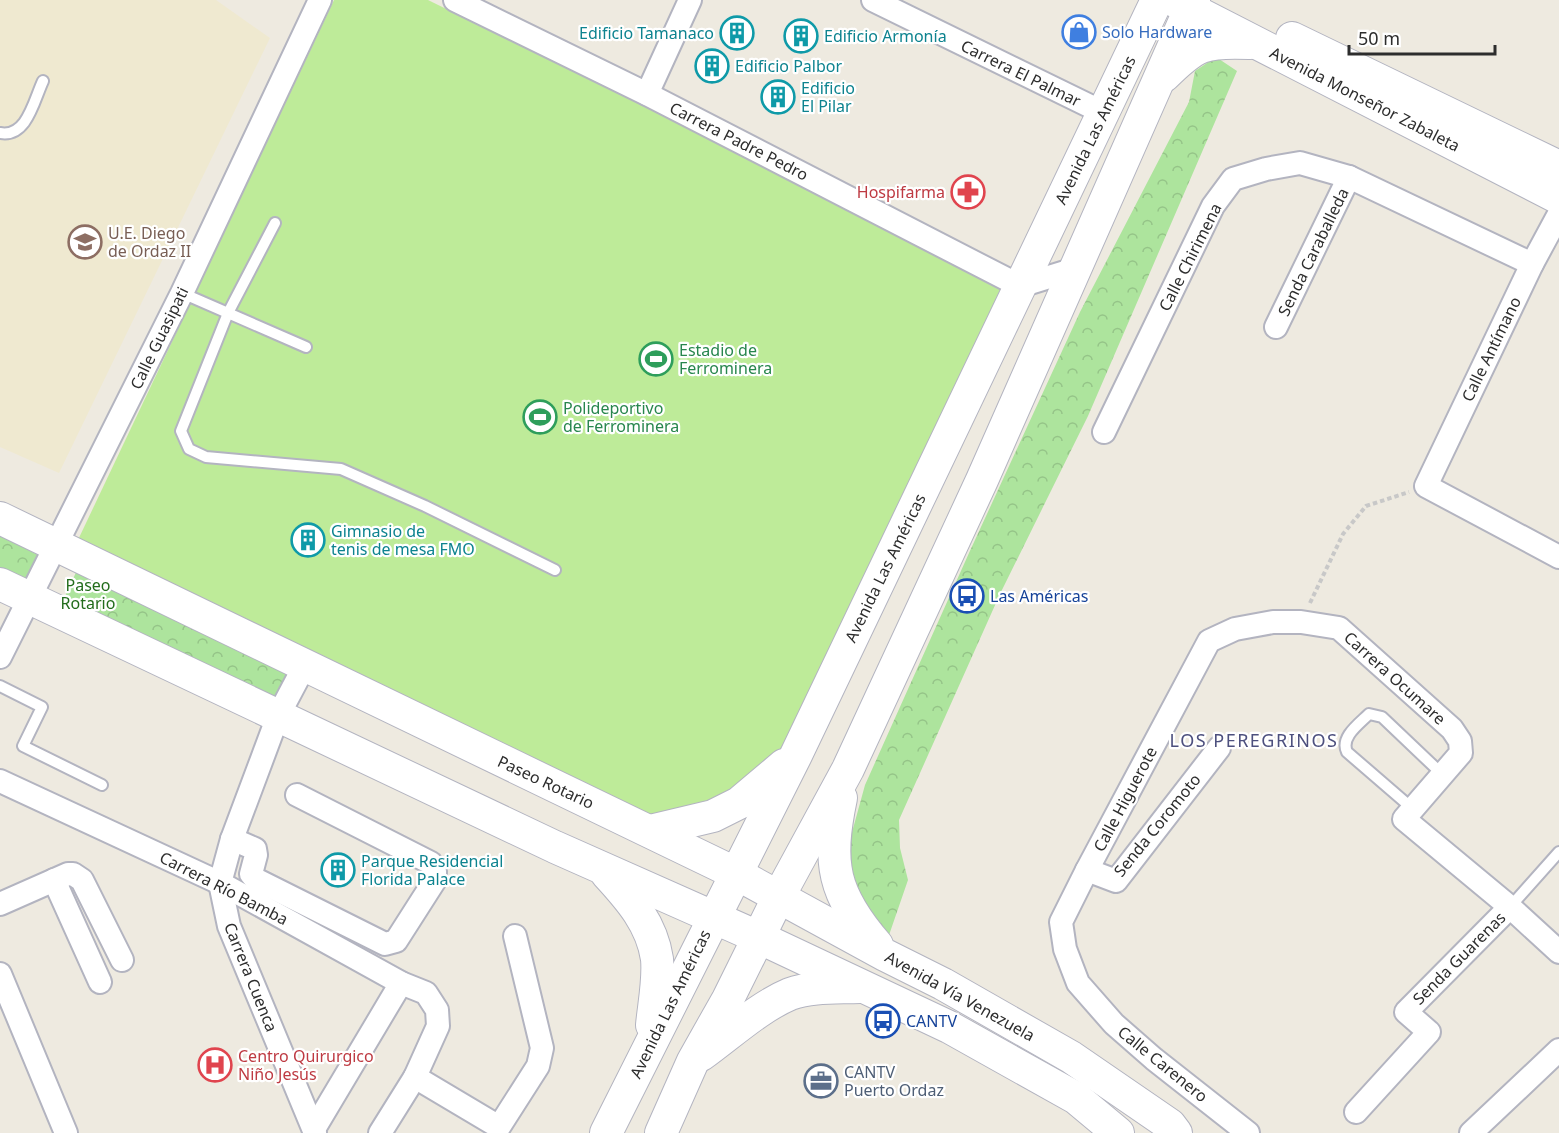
<svg xmlns="http://www.w3.org/2000/svg" width="1559" height="1133" viewBox="0 0 1559 1133" font-family="'Noto Sans',sans-serif">
	<defs>
		<pattern id="park-crowns" width="20" height="18" patternUnits="userSpaceOnUse" patternTransform="scale(1.5)"><rect width="20" height="18" fill="#ade49d"/><path d="M2 6a3 3 0 1 1 6 0M12 15a3 3 0 1 1 6 0" fill="none" stroke="#95c488"/></pattern>
	</defs>
	<rect width="100%" height="100%" fill="#eeeae0"/>
	<polygon fill="#efe9d0" points="0,0 216,0 270,38 59,473 0,447"/>
	<g fill="url(#park-crowns)">
		<polygon points="1216,57 1237,71 1088,416 1000,594 899,820 900,848 908,880 888,938 862,915 843,865 865,785 969,553 1080,312 1189,102 1195,71"/>
		<polygon points="0,535 40,556 29,584 0,570"/>
		<polygon points="78,568 288,671 272,703 62,603"/>
	</g>
	<polygon fill="#beeb99" points="334,0 428,0 642,105 1005,292 783,747 754,775 707,807 651,817 77,542"/>
	<g fill="none" stroke-linecap="round" stroke-linejoin="round">
		<defs>
			<g id="lane">
				<path d="M0 133C27 138 34 100 43 81"/>
				<polyline points="275,223 228,313 181,431 189,449 206,457 341,469 425,506 555,570"/>
				<polyline points="182,293 306,347"/>
				<polyline points="0,686 42,707 23,746 102,785"/>
				<path d="M1413 809 1347 752C1340 737 1359 724 1369 714L1382 717 1443 775"/>
				<polyline points="1510,907 1559,852"/>
			</g>
			<g id="street">
				<polyline points="455,0 647,94 1020,286 1075,269"/>
				<polyline points="873,0 1104,113"/>
				<polyline points="647,94 690,0"/>
				<polyline points="1559,214 1532,264 1426,486 1559,557"/>
				<polyline points="1276,327 1349,177"/>
				<polyline points="1104,432 1213,206 1233,179 1266,169 1300,163 1349,177 1532,264"/>
				<polyline points="0,657 182,293 320,0"/>
				<polyline points="305,665 278,716 262,759 232,839 220,883 229,926 315,1133"/>
				<polyline points="0,781 220,883 401,983 426,993 437,1010 438,1026 415,1077 380,1133"/>
				<polyline points="232,839 255,849 256,855 251,874 255,879 385,944 396,941 435,880 435,871 431,863 297,795"/>
				<polyline points="1087,870 1116,881 1219,748"/>
				<polyline points="54,880 100,982"/>
				<polyline points="0,904 68,874 73,874 82,880 122,960"/>
				<polyline points="0,974 66,1133"/>
				<polyline points="415,1077 499,1127 538,1066 542,1048 515,936"/>
				<polyline points="1356,1112 1429,1032 1406,1012 1510,907"/>
				<polyline points="314,1129 401,983"/>
				<polyline points="1248,1133 1154,1059 1114,1024 1078,983 1065,949 1061,922 1087,870 1209,641 1235,629 1273,622 1301,622 1339,628 1452,729 1460,741 1461,753 1404,819 1510,907 1559,952"/>
				<polyline points="1471,1133 1559,1050"/>
			</g>
			<g id="secondary">
				<polyline points="1173,0 1559,198"/>
				<polyline points="1292,38 1559,167"/>
				<path d="M1164 76C1196 44 1204 41 1250 43"/>
				<polyline points="0,518 735,873 885,955 943,984 1071,1057 1170,1125 1176,1133"/>
				<polyline points="0,584 555,847 758,937 949,1027 1076,1098 1118,1133"/>
				<path d="M841 798C827 864 833 894 877 945"/>
				<polyline points="650,831 713,816 739,803 784,765"/>
				<path d="M607 874C630 899 652 924 657 959 659 980 654 1004 652 1025"/>
				<path d="M701 1055C729 1035 759 1007 790 994 812 986 837 988 860 987"/>
				<polyline points="606,1133 796,755 1157,0"/>
				<polyline points="661,1133 693,1061 728,999 779,896 848,769 982,480 1194,0"/>
			</g>
		</defs>
		<use href="#lane" stroke="#b3b4c0" stroke-width="14"/>
		<use href="#street" stroke="#b3b4c0" stroke-width="26"/>
		<use href="#secondary" stroke="#b3b4c0" stroke-width="34"/>
		<polyline stroke="#c8c8c8" stroke-width="4" stroke-dasharray="4.5 3" stroke-linecap="butt" points="1310,603 1343,534 1366,506 1409,492"/>
		<use href="#lane" stroke="#fff" stroke-width="10"/>
		<use href="#street" stroke="#fff" stroke-width="22"/>
		<use href="#secondary" stroke="#fff" stroke-width="32"/>
	</g>
	<defs>
		<symbol id="shop-ring" viewBox="-11 -11 22 22"><circle r="9.5" fill="#fff" stroke="#3f7fe0" stroke-width="1.5"/><path d="M-5-2.5h2.3a2.7 3.5 0 0 1 5.4 0H5L5.5 6h-11ZM-1.5-2.5h3a1.5 2.3 0 0 0-3 0Z" fill="#3f7fe0"/></symbol>
		<symbol id="building-ring" viewBox="-11 -11 22 22"><circle r="9.5" fill="#fff" stroke="#0f9aa8" stroke-width="1.5"/><path d="M-4-6H4V6H1V3H-1V6H-4ZM-2.5-4.3h1.7v1.8h-1.7ZM.8-4.3h1.7v1.8H.8ZM-2.5-1h1.7V.8h-1.7ZM.8-1h1.7V.8H.8Z" fill="#0f9aa8"/></symbol>
		<symbol id="pharmacy-ring" viewBox="-11 -11 22 22"><circle r="9.5" fill="#fff" stroke="#e0444e" stroke-width="1.5"/><path d="M-2-6h4v4h4v4h-4v4h-4v-4h-4v-4h4Z" fill="#e0444e"/></symbol>
		<symbol id="school-ring" viewBox="-11 -11 22 22"><circle r="9.5" fill="#fff" stroke="#8d6e63" stroke-width="1.5"/><path d="M0-5L7-2L0 1L-7-2ZM-4 1L0 2.5L4 1V4Q0 6-4 4Z" fill="#8d6e63"/></symbol>
		<symbol id="stadium-ring" viewBox="-11 -11 22 22"><circle r="9.5" fill="#fff" stroke="#2e9e5b" stroke-width="1.5"/><path d="M0-5a6.5 5 0 1 0 0 10a6.5 5 0 1 0 0-10ZM-3.5-1.8h7v3.6h-7Z" fill="#2e9e5b"/></symbol>
		<symbol id="bus-ring" viewBox="-11 -11 22 22"><circle r="9.5" fill="#fff" stroke="#1a4fb4" stroke-width="1.5"/><path d="M-5-6H5V4H4V6H2V4H-2V6H-4V4H-5ZM-3.5-4V0h7V-4ZM-3.5 1.2v1.5H-2V1.2ZM2 1.2v1.5H3.5V1.2Z" fill="#1a4fb4"/></symbol>
		<symbol id="hospital-ring" viewBox="-11 -11 22 22"><circle r="9.5" fill="#fff" stroke="#e0444e" stroke-width="1.5"/><path d="M-5-5h3v3.5h4V-5h3V5h-3V1.5h-4V5h-3Z" fill="#e0444e"/></symbol>
		<symbol id="office-ring" viewBox="-11 -11 22 22"><circle r="9.5" fill="#fff" stroke="#5c6f8a" stroke-width="1.5"/><path d="M-6-3h4V-5.5h4V-3h4V5H-6ZM-1-4.5V-3h2v-1.5ZM-6 0V1H6V0Z" fill="#5c6f8a"/></symbol>
	</defs>
	<g fill-rule="evenodd">
		<use href="#shop-ring" x="1060" y="13" width="38" height="38"/>
		<use href="#building-ring" x="718" y="14" width="38" height="38"/>
		<use href="#building-ring" x="782" y="17" width="38" height="38"/>
		<use href="#building-ring" x="693" y="47" width="38" height="38"/>
		<use href="#building-ring" x="759" y="78" width="38" height="38"/>
		<use href="#pharmacy-ring" x="949" y="173" width="38" height="38"/>
		<use href="#school-ring" x="66" y="223" width="38" height="38"/>
		<use href="#stadium-ring" x="637" y="340" width="38" height="38"/>
		<use href="#stadium-ring" x="521" y="398" width="38" height="38"/>
		<use href="#building-ring" x="289" y="521" width="38" height="38"/>
		<use href="#bus-ring" x="948" y="577" width="38" height="38"/>
		<use href="#building-ring" x="319" y="851" width="38" height="38"/>
		<use href="#bus-ring" x="864" y="1002" width="38" height="38"/>
		<use href="#hospital-ring" x="196" y="1046" width="38" height="38"/>
		<use href="#office-ring" x="802" y="1062" width="38" height="38"/>
	</g>
	<g text-anchor="middle" dominant-baseline="central" stroke-width="4.5" stroke-linejoin="round" paint-order="stroke">
		<g font-size="16" fill="#366cbe" stroke="#fff" text-anchor="start">
			<text x="1102" y="32">Solo Hardware</text>
		</g>
		<g font-size="16" fill="#0d838f" stroke="#fff" text-anchor="start">
			<text x="714" y="33" text-anchor="end">Edificio Tamanaco</text>
			<text x="824" y="36">Edificio Armonía</text>
			<text x="735" y="66">Edificio Palbor</text>
			<text x="801" y="88">Edificio<tspan x="801" dy="18">El Pilar</tspan></text>
			<text x="331" y="531">Gimnasio de<tspan x="331" dy="18">tenis de mesa FMO</tspan></text>
			<text x="361" y="861">Parque Residencial<tspan x="361" dy="18">Florida Palace</tspan></text>
		</g>
		<g font-size="16" fill="#2d2d2d" stroke="#fff">
			<text transform="translate(1021 73) rotate(26)">Carrera El Palmar</text>
			<text transform="translate(1365 99) rotate(27)">Avenida Monseñor Zabaleta</text>
			<text transform="translate(1095 130) rotate(-64)">Avenida Las Américas</text>
			<text transform="translate(739 141) rotate(27)">Carrera Padre Pedro</text>
			<text transform="translate(1313 252) rotate(-64)">Senda Caraballeda</text>
			<text transform="translate(1190 257) rotate(-63)">Calle Chirimena</text>
			<text transform="translate(159 338) rotate(-64)">Calle Guasipati</text>
			<text transform="translate(1491 349) rotate(-64)">Calle Antímano</text>
			<text transform="translate(885 568) rotate(-64)">Avenida Las Américas</text>
			<text transform="translate(1395 678) rotate(42)">Carrera Ocumare</text>
			<text transform="translate(546 782) rotate(25)">Paseo Rotario</text>
			<text transform="translate(1125 799) rotate(-62)">Calle Higuerote</text>
			<text transform="translate(1157 825) rotate(-51)">Senda Coromoto</text>
			<text transform="translate(224 888) rotate(27)">Carrera Río Bamba</text>
			<text transform="translate(1459 958) rotate(-45)">Senda Guarenas</text>
			<text transform="translate(251 977) rotate(68)">Carrera Cuenca</text>
			<text transform="translate(960 996) rotate(29)">Avenida Vía Venezuela</text>
			<text transform="translate(670 1004) rotate(-64)">Avenida Las Américas</text>
			<text transform="translate(1163 1064) rotate(39)">Calle Carenero</text>
		</g>
		<g font-size="16" fill="#be3a42" stroke="#fff" text-anchor="end">
			<text x="945" y="192">Hospifarma</text>
			<text x="238" y="1056" text-anchor="start">Centro Quirurgico<tspan x="238" dy="18">Niño Jesús</tspan></text>
		</g>
		<g font-size="16" fill="#785e54" stroke="#fff" text-anchor="start">
			<text x="108" y="233">U.E. Diego<tspan x="108" dy="18">de Ordaz II</tspan></text>
		</g>
		<g font-size="16" fill="#27864d" stroke="#fff" text-anchor="start">
			<text x="679" y="350">Estadio de<tspan x="679" dy="18">Ferrominera</tspan></text>
			<text x="563" y="408">Polideportivo<tspan x="563" dy="18">de Ferrominera</tspan></text>
		</g>
		<g font-size="16" fill="#226c1b" stroke="#fff">
			<text x="88" y="585">Paseo<tspan x="88" dy="18">Rotario</tspan></text>
		</g>
		<g font-size="16" fill="#164399" stroke="#fff" text-anchor="start">
			<text x="990" y="596">Las Américas</text>
			<text x="906" y="1021">CANTV</text>
		</g>
		<g font-size="16" fill="#4e5e75" stroke="#fff" text-anchor="start">
			<text x="844" y="1072">CANTV<tspan x="844" dy="18">Puerto Ordaz</tspan></text>
		</g>
		<g font-size="18" letter-spacing="1.5" fill="#4d507e" stroke="#fff">
			<text x="1254" y="740">LOS PEREGRINOS</text>
		</g>
	</g>
	<path d="M1349 45v9h146v-9" fill="none" stroke="#2d2d2d" stroke-width="3"/>
	<text x="1358" y="45" font-size="18" fill="#2d2d2d" stroke="#ffffff" stroke-width="4.5" paint-order="stroke">50 m</text>
</svg>
